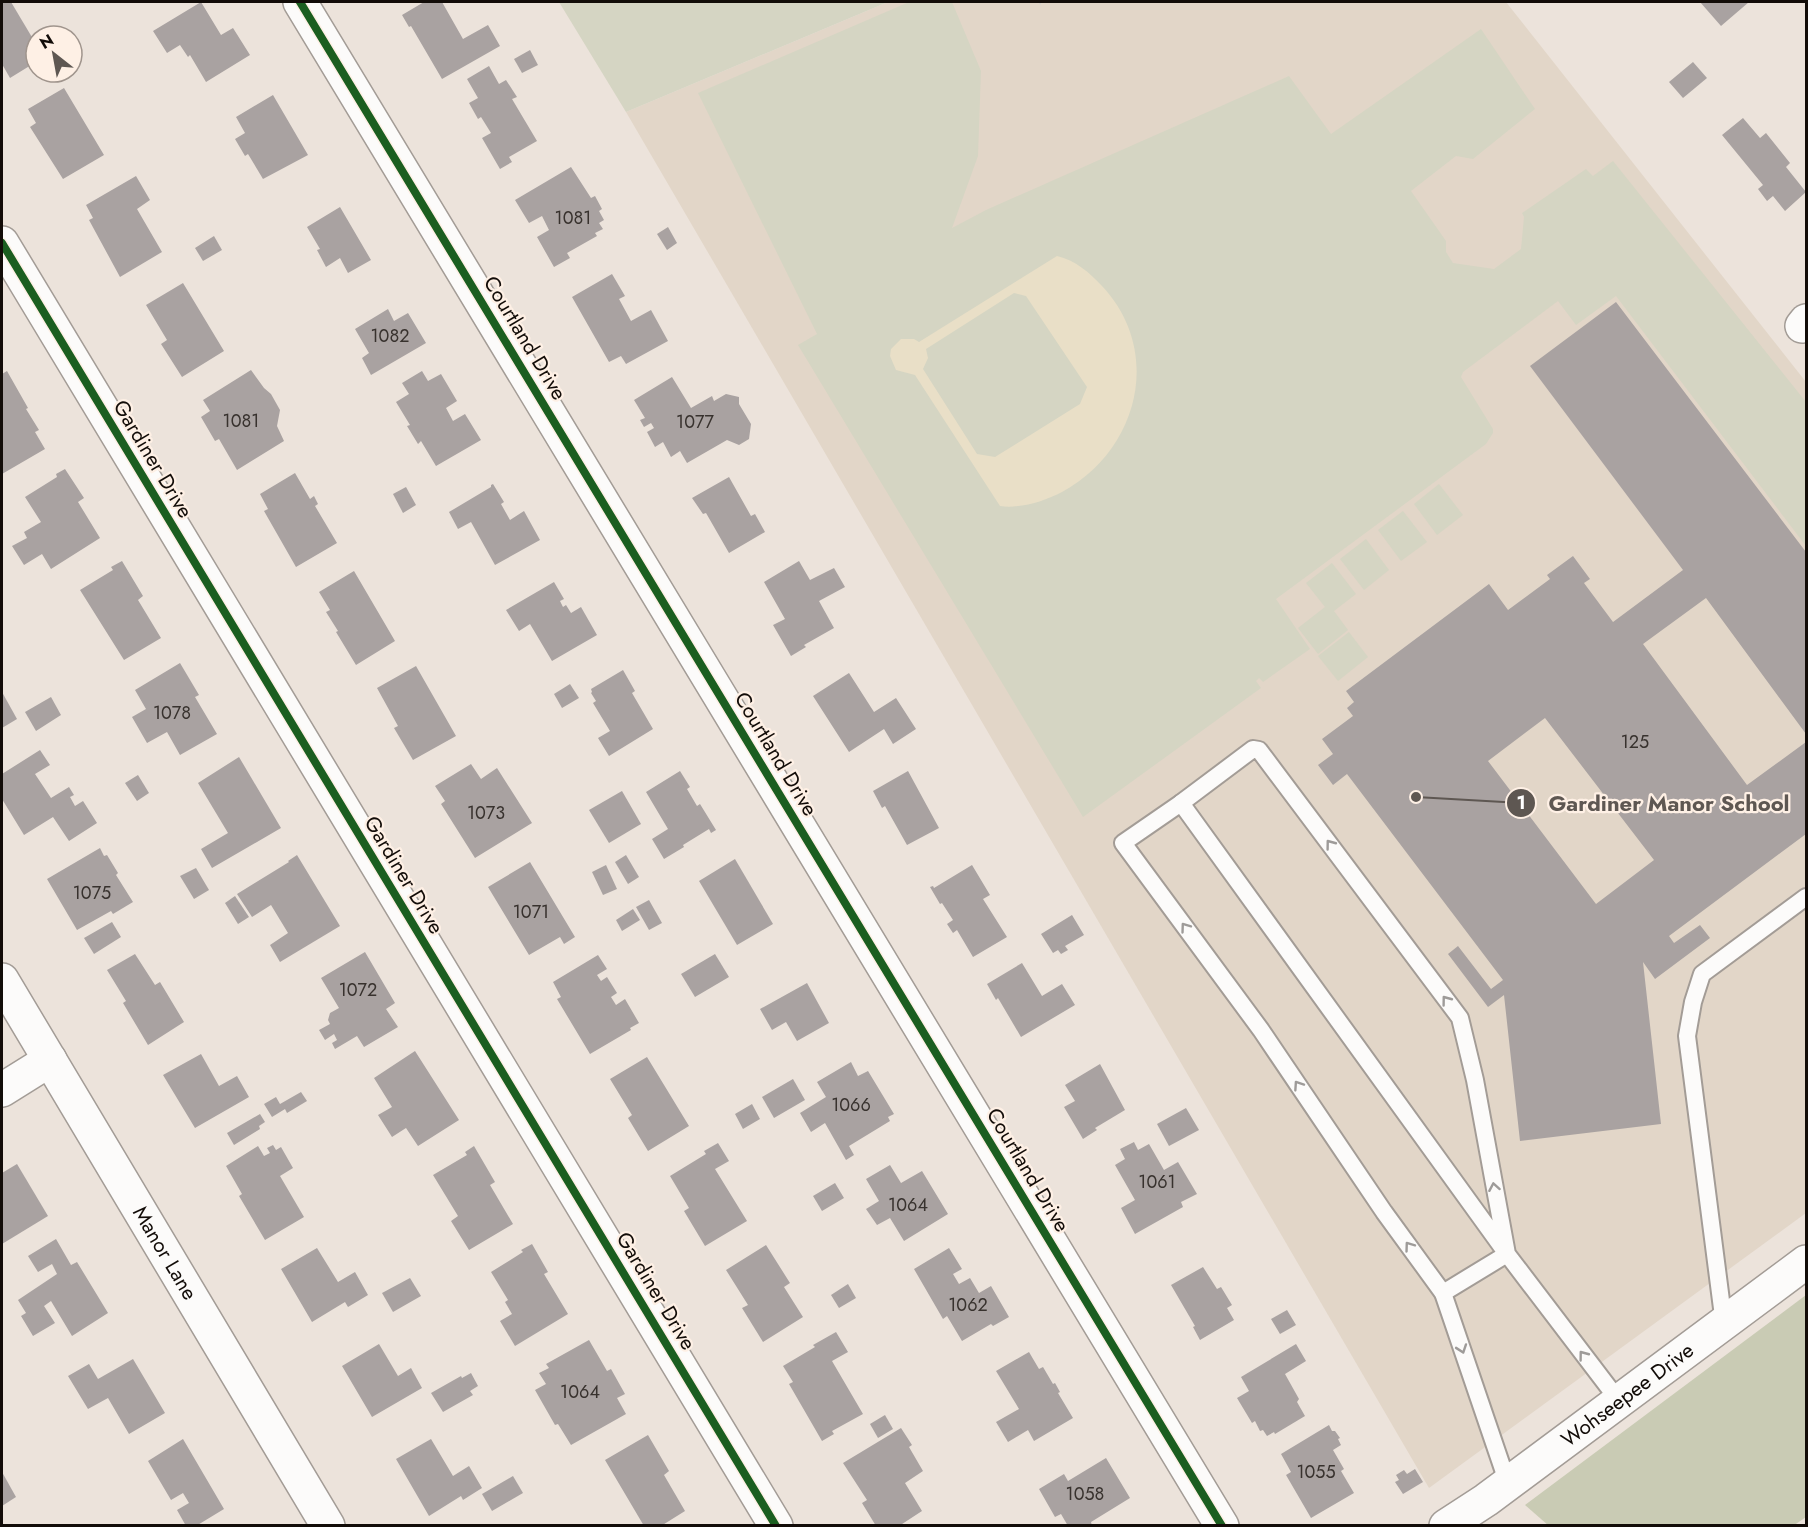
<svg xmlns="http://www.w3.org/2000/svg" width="1808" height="1527" viewBox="0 0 1808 1527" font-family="Jost,sans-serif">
	<rect width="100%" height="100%" fill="#ece3db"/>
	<polygon fill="#e2d6c8" points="888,2 1506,2 1806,382 1806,1213 1429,1488 626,112"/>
	<g fill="#d5d5c3">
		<polygon points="559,2 888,2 626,112"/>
		<polygon points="909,2 952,2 981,71 978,156 952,228 986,210 1289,76 1331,134 1481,29 1535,109 1473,159 1456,156 1411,191 1446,241 1446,252 1453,263 1494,269 1521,249 1524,217 1522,213 1586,169 1593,176 1613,161 1806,402 1806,546 1616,296 1576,325 1558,301 1463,372 1461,377 1493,429 1493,433 1486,444 1276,599 1310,649 1263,682 1259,678 1256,681 1261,688 1083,817 798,345 817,334 698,93"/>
		<polygon points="1439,484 1463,515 1437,535 1414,504"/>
		<polygon points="1403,511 1427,542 1401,561 1378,530"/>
		<polygon points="1366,539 1389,570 1364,590 1340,559"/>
		<polygon points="1332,563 1356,594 1334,611 1348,630 1318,654 1298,628 1325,607 1306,583"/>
		<polygon points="1349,632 1368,657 1338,681 1318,656"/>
	</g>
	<polygon fill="#c9cbb4" points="1806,1295 1806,1517 1793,1526 1549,1526 1525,1505"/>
	<path fill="#e9dfc7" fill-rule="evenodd" d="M1057 256C1075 260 1090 273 1102 286 1164 352 1138 451 1062 492 1045 501 1020 509 1000 506L915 375 896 370 890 356 891 349 901 339H914L919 342ZM1014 293 1026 296 1087 387 1080 404 995 457 977 454 923 369 928 358 926 349Z"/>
	<g fill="#a9a2a1" fill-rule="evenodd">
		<polygon points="2,2 11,2 36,44 36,62 10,78 2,64"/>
		<polygon points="201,2 221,35 233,28 250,55 206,82 190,55 188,57 180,45 167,53 153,31"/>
		<polygon points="424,2 442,2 463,39 488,25 500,46 442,79 411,26 409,27 402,15"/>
		<polygon points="1700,2 1749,2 1721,26"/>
		<polygon points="530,50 538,65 522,73 514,59"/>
		<polygon points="1693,62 1707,78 1683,98 1669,82"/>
		<polygon points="489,66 499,84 506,80 517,97 512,99 537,141 509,157 512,162 500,169 482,138 491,133 481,117 478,119 469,103 478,98 467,79"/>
		<polygon points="64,88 104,155 63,179 30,127 36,123 28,109"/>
		<polygon points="273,95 308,155 263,179 248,154 245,156 235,139 245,133 236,117"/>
		<polygon points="1743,118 1760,138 1766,133 1790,163 1786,167 1806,192 1785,211 1773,196 1767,201 1758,189 1763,185 1722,135"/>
		<polygon points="571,167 591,198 595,196 602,209 599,211 604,220 599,223 603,229 595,233 597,236 567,253 570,258 554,267 537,237 549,230 542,216 529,223 515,200"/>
		<polygon points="136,176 150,200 137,209 162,252 120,277 89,220 93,218 86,205"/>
		<polygon points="340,207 371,260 348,273 340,258 326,267 317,250 320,249 307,227"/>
		<polygon points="668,227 677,243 667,250 657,234"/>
		<polygon points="214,236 222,250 203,261 195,248"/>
		<polygon points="612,274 625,296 619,299 631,321 651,310 668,341 626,364 621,356 609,362 572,297"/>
		<polygon points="183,283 224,351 182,377 161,344 167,340 146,305"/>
		<path d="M1616 302 1806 552V734L1706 598 1643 644 1747 785 1806 742V834L1669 936 1674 943 1700 925 1710 938 1655 979 1643 962 1661 1124 1520 1141 1504 995 1488 1007 1448 954 1458 946 1491 989 1503 980 1347 774 1333 785 1318 765 1333 754 1322 739 1353 716 1347 708 1354 702 1346 691 1489 584 1508 610 1550 579 1547 575 1573 556 1590 579 1584 583 1613 622 1683 570 1530 366ZM1545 718 1654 860 1596 904 1488 761Z"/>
		<polygon points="388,309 394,321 408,313 426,343 371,375 362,358 369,353 355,329"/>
		<polygon points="251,370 264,388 271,394 280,410 277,426 284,441 237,470 219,439 215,441 201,417 210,411 203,400"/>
		<polygon points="7,371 28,408 26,409 39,430 35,432 45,449 2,474 2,374"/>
		<polygon points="422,371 428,381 441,374 457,401 446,408 453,421 465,414 481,440 436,466 421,441 418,444 407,426 410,425 396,402 409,394 402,383"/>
		<polygon points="672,377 691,408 712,396 714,401 726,394 739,397 739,404 751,424 749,439 739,445 727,440 687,463 680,451 671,457 663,442 655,447 647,432 654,428 651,423 644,427 640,420 645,418 634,400"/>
		<polygon points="65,469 84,498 78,502 100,538 51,569 42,554 24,565 12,546 27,538 24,532 41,522 25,497 57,477 56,474"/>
		<polygon points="295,473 310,499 314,496 318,504 315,506 337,543 296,567 264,511 268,509 260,494"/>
		<polygon points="729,477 751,516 755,514 765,532 729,553 706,513 703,514 692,498"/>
		<polygon points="493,484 504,502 501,504 510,520 524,511 540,540 495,565 471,522 458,529 449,512 491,487 491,485"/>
		<polygon points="406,487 416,505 403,513 393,494"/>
		<polygon points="122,561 143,596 138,600 161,638 124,660 80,590 113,570 111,567"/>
		<polygon points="799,561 810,580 834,568 845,587 819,601 834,628 804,645 806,647 791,656 773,625 785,619 764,582"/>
		<polygon points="354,571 395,641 356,665 336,632 338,631 326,612 330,610 319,592"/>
		<polygon points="554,582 564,599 560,601 563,607 566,605 571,613 581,607 597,635 552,661 530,624 519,631 506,610"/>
		<polygon points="180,663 199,695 195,697 217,734 180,755 167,732 147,743 132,717 146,709 135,690"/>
		<polygon points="416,666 456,736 413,760 394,728 398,726 377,688"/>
		<polygon points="623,670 635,691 632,693 653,729 609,756 598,738 610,731 593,703 596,701 591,693 592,692 591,689"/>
		<polygon points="849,673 874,712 896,698 916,729 893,744 884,729 849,752 813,696"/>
		<polygon points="570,684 579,698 562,708 554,694"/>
		<polygon points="2,692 17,719 2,728"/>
		<polygon points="51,697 61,715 36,731 25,712"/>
		<polygon points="40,750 50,765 35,774 51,798 69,787 74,795 70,797 75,806 83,801 97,823 69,841 53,817 24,835 2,799 2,774"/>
		<polygon points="239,757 281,828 212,868 201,849 228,833 198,783"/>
		<polygon points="471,764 481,779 497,768 532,823 475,858 441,804 445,801 435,786"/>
		<polygon points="680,771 690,787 687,789 697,806 700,804 716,830 711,833 709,829 683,845 684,847 664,859 652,839 668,829 646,792"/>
		<polygon points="908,771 939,828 907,845 885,806 882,808 873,791"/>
		<polygon points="138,775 149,793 137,801 125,783"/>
		<polygon points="622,791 641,824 609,843 589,810"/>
		<polygon points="100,848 104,856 107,855 118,873 116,875 133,902 113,914 111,911 77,930 47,879"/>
		<polygon points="297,855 340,926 280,962 270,945 288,933 271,905 252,917 237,894 289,862 288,861"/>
		<polygon points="626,855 639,877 628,884 615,862"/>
		<polygon points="735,859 773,924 737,945 699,881"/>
		<polygon points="530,862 575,937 564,944 560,937 529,955 488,887"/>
		<polygon points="606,865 617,889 603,895 592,872"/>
		<polygon points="972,865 990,895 983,899 1007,937 973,957 957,930 953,933 947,924 953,920 942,903 940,904 930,887 933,886 934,888"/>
		<polygon points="196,868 209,890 194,899 180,876"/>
		<polygon points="235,896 249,917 238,924 225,903"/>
		<polygon points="649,900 662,923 649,930 636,907"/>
		<polygon points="633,909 640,920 622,931 616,920"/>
		<polygon points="1072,915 1084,935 1065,946 1068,950 1061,954 1058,950 1053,953 1041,934"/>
		<polygon points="112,922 121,937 94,954 84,938"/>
		<polygon points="365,952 395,1003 386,1009 398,1027 364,1047 357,1036 335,1049 332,1043 337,1040 334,1034 325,1040 319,1030 330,1024 328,1020 330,1013 339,1008 321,978"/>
		<polygon points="135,954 155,985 160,982 184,1022 148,1045 123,1003 126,1001 107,970"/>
		<polygon points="715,954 729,977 695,997 681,974"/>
		<polygon points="598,955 607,969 597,975 601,981 607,977 617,993 611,997 616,1005 625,999 639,1023 630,1028 631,1030 590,1054 557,999 561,997 553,982"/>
		<polygon points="1022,963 1042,996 1062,984 1075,1005 1021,1037 998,998 996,1000 987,984"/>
		<polygon points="807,983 829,1023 797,1041 786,1022 772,1030 760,1009"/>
		<polygon points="415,1051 459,1120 418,1146 406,1128 392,1137 378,1115 392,1107 374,1078"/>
		<polygon points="201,1054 219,1086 237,1076 249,1097 195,1128 163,1075"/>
		<polygon points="647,1057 689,1126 648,1151 628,1118 632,1115 610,1079"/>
		<polygon points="851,1062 858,1076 868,1071 894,1114 888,1117 890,1121 849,1146 854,1155 846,1160 825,1123 811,1132 800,1113 826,1097 817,1082"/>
		<polygon points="1100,1064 1125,1110 1095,1128 1097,1130 1083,1139 1064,1107 1075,1101 1065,1085"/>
		<polygon points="793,1079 805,1100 774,1118 762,1097"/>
		<polygon points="301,1092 307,1101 287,1113 285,1109 272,1117 264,1104 276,1097 280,1104"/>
		<polygon points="752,1104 760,1119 743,1129 735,1114"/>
		<polygon points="1186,1108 1199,1130 1169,1146 1157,1124"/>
		<polygon points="260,1114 265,1122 259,1126 260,1129 234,1145 227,1133"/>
		<polygon points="1134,1142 1138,1150 1149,1144 1164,1170 1178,1162 1197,1194 1181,1202 1183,1207 1135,1234 1121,1208 1135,1200 1115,1165 1125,1159 1120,1149"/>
		<polygon points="718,1143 729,1161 715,1169 747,1221 705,1246 684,1211 689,1208 670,1176 706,1154 704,1151"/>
		<polygon points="273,1145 276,1150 281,1147 293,1168 280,1176 304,1217 265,1240 239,1196 242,1194 226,1166 258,1146 264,1156 270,1153 267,1148"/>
		<polygon points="474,1146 495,1182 490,1185 513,1224 469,1250 451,1221 458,1216 433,1175 467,1155 465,1152"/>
		<polygon points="17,1164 48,1216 2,1244 2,1173"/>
		<polygon points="890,1165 901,1183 922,1171 948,1214 904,1241 890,1218 877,1225 866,1209 879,1201 866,1179"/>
		<polygon points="835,1183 844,1198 822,1211 813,1196"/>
		<polygon points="56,1239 71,1265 77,1262 108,1313 72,1336 51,1301 44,1306 55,1323 33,1336 21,1316 26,1313 18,1300 57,1274 52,1264 38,1272 28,1256"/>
		<polygon points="532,1244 548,1272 544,1274 568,1314 515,1346 500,1321 512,1314 505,1302 508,1300 491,1272 523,1252 521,1250"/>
		<polygon points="766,1245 790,1283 784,1287 803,1317 763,1342 742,1308 748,1305 726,1270"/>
		<polygon points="317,1248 338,1282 355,1272 368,1295 348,1307 345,1302 312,1322 281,1269"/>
		<polygon points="949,1248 962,1269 953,1274 959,1284 970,1278 979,1293 991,1286 1009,1317 993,1326 991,1324 962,1341 947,1316 943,1319 914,1269"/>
		<polygon points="1203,1267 1217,1289 1221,1287 1232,1305 1227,1308 1234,1320 1200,1340 1193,1327 1195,1326 1171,1285"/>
		<polygon points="410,1278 421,1296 393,1312 382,1293"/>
		<polygon points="848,1284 856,1298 839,1308 831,1295"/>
		<polygon points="1287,1310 1296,1325 1280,1334 1271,1319"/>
		<polygon points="836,1332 848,1352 832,1361 863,1414 832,1431 834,1434 822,1441 789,1384 793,1382 783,1366 815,1347 813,1345"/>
		<polygon points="589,1340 607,1371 611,1369 625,1394 617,1398 626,1414 571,1445 558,1424 555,1425 535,1390 546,1384 539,1373 549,1368 546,1364"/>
		<polygon points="379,1344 398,1376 411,1368 422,1388 372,1417 342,1366"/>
		<polygon points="1296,1344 1306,1361 1285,1374 1299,1399 1297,1402 1305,1416 1275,1434 1274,1432 1267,1436 1263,1430 1260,1431 1255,1421 1252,1423 1237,1398 1249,1391 1241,1377"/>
		<polygon points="1029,1352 1039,1369 1043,1367 1053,1384 1055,1383 1060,1392 1058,1393 1073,1418 1034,1441 1028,1430 1008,1442 996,1422 1019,1409 996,1371"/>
		<polygon points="133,1359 165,1413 129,1434 108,1398 88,1409 68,1376 89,1364 98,1379"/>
		<polygon points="471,1373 478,1386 470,1391 473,1395 443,1412 431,1393 461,1376 462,1378"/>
		<polygon points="885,1415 893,1429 878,1438 870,1424"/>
		<polygon points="1329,1425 1332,1431 1335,1431 1340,1438 1338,1439 1341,1445 1333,1450 1344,1469 1341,1471 1354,1493 1311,1518 1286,1475 1291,1472 1281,1454"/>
		<polygon points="901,1428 912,1445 909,1447 923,1471 905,1483 922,1511 899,1526 876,1526 862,1503 867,1500 843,1463"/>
		<polygon points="648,1435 669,1471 664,1475 685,1511 661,1526 644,1526 605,1460"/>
		<polygon points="183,1439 224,1509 196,1526 186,1526 177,1510 189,1503 183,1493 171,1500 148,1461"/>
		<polygon points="431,1439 453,1476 469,1466 482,1488 463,1500 461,1496 429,1516 396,1459"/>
		<polygon points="1106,1458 1130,1498 1091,1522 1092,1526 1068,1526 1061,1514 1055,1517 1039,1489 1064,1474 1068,1481"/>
		<polygon points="1415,1469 1423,1482 1403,1494 1395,1482 1399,1480 1396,1475 1404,1470 1407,1474"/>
		<polygon points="2,1472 16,1497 2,1506"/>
		<polygon points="513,1476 523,1493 492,1511 482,1494"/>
	</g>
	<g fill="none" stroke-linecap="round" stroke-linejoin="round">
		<defs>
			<g id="service">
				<polyline points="1181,803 1123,843 1261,1030 1384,1212 1443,1293 1508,1484"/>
				<polyline points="1443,1293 1507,1254 1181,803 1253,749 1259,750 1460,1018 1475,1080 1507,1254 1619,1401"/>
				<polyline points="1724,1324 1687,1036 1693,1002 1702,974 1806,897"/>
			</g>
			<g id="minor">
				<polyline points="300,2 1222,1526"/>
				<polyline points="2,243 776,1526"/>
				<polyline points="1802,326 1806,321"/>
				<polyline points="2,1090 50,1060"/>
				<path id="s1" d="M1446 1526 1486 1500 1806 1262"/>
			</g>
			<g id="tertiary">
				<path id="s2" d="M2 980 328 1526"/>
			</g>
		</defs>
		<use href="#service" stroke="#a39c96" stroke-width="20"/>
		<use href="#minor" stroke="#a39c96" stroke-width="36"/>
		<use href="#tertiary" stroke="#a39c96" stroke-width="36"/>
		<polyline stroke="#d3d0ce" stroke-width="4" stroke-dasharray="1.5 4.5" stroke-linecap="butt" points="1040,2 1042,3"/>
		<use href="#service" stroke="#fcfbfa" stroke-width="16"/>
		<use href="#minor" stroke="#fcfbfa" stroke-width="33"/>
		<use href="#tertiary" stroke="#fcfbfa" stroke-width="33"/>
		<defs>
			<g id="cycleway">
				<polyline points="300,2 1222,1526"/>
				<polyline points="2,243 776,1526"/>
			</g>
		</defs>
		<use href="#cycleway" stroke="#fef0e5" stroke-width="11"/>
		<use href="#cycleway" stroke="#1b5e20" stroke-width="8"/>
	</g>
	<defs><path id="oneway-chevron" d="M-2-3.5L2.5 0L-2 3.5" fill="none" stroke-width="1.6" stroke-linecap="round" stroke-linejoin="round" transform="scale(1.5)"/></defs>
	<g stroke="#9e9b99">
		<use href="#oneway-chevron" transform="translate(1330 844) rotate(-127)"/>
		<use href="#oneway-chevron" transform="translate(1185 927) rotate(-126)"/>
		<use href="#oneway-chevron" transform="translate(1446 1000) rotate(-127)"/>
		<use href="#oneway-chevron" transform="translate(1298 1085) rotate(-124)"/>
		<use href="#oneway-chevron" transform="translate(1494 1187) rotate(-100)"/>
		<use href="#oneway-chevron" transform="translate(1409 1246) rotate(-126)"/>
		<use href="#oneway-chevron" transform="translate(1462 1349) rotate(71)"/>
		<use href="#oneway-chevron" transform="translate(1583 1355) rotate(-127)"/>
	</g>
	<g text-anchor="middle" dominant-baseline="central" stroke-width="4.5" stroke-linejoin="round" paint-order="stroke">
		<g font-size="18" fill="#38322e">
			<text x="573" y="218">1081</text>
			<text x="390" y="336">1082</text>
			<text x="241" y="421">1081</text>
			<text x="695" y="422">1077</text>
			<text x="172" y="713">1078</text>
			<text x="1635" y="742">125</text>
			<text x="486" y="813">1073</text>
			<text x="92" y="893">1075</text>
			<text x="531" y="912">1071</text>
			<text x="358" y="990">1072</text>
			<text x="851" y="1105">1066</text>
			<text x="1157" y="1182">1061</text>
			<text x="908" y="1205">1064</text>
			<text x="968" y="1305">1062</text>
			<text x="580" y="1392">1064</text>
			<text x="1316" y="1472">1055</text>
			<text x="1085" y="1494">1058</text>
		</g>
		<g font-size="21" fill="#120c08" stroke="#fef0e5">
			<text transform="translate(525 338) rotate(59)">Courtland Drive</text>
			<text transform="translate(153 459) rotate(59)">Gardiner Drive</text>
			<text transform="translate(776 754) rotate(59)">Courtland Drive</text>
			<text transform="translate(404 875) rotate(59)">Gardiner Drive</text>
			<text transform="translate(1028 1170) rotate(59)">Courtland Drive</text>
			<text stroke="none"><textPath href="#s2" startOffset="318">Manor Lane</textPath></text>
			<text transform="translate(656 1291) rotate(59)">Gardiner Drive</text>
			<text stroke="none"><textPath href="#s1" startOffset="224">Wohseepee Drive</textPath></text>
		</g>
	</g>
	<path fill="none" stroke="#5e5752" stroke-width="2" d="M1416 797L1521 803"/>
	<g fill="#5e5752" stroke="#fef0e5" stroke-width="2">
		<circle cx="1416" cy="797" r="6"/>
		<circle cx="1521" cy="803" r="15"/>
	</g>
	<g font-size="18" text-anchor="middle" font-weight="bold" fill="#fff">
		<text x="1521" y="809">1</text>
	</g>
	<g font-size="22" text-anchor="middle" font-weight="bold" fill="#5e5752" stroke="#fef0e5" stroke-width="4.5" stroke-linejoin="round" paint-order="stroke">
		<text x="1669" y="811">Gardiner Manor School</text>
	</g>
	<rect width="1808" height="1527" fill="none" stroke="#120c08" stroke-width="6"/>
	<g transform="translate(54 54) rotate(329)"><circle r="28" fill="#fef0e5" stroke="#a0958d" stroke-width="1.5"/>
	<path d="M0-4.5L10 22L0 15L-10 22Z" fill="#5e5752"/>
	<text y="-9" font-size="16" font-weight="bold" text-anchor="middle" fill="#120c08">N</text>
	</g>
</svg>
